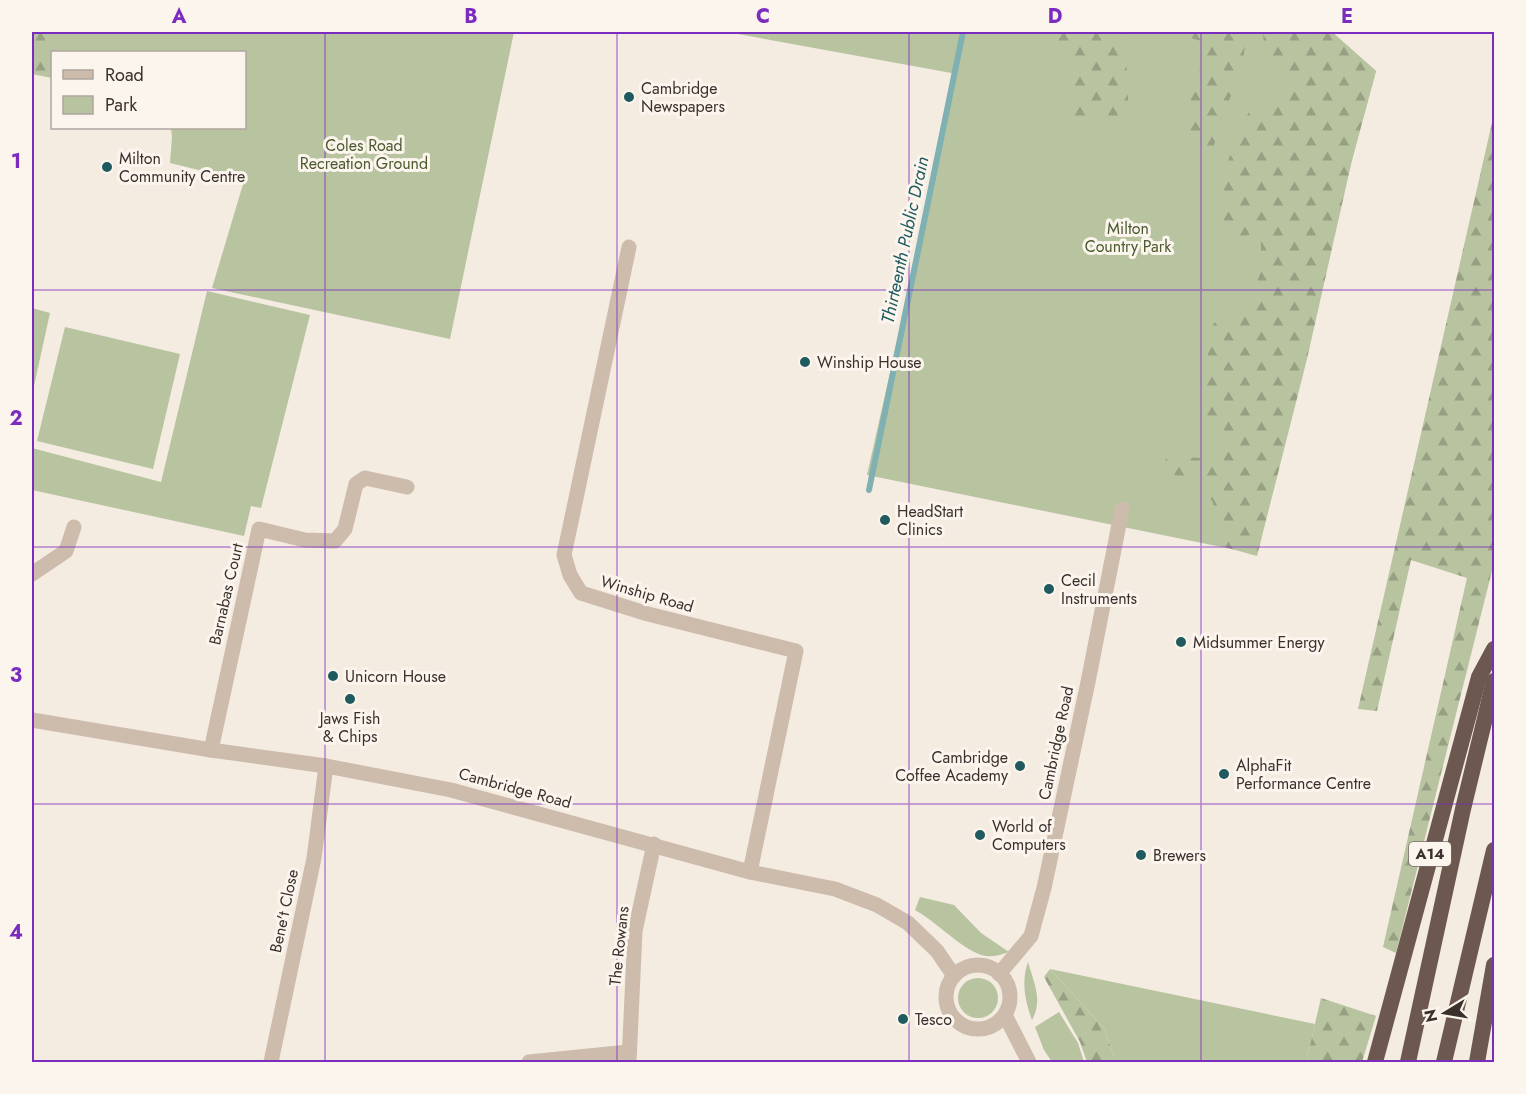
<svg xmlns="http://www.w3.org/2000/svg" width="1526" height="1094" viewBox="0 0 1526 1094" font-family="Jost,sans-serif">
	<defs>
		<pattern id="forest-firs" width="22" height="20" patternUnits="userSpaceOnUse" patternTransform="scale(1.5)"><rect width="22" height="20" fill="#b8c4a0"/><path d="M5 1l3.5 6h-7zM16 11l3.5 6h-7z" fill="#97a083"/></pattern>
	</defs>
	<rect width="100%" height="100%" fill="#f4ebe1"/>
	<g fill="#b8c4a0">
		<polygon points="32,32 514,32 450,339 212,288 244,181 170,163 172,137 171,128 244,128 244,52 52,52 52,78 32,74"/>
		<polygon points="727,32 1332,32 1376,71 1352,160 1256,554 867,475 957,74"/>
		<polygon points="207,291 310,315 261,508 251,506 244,536 32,490 32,448 161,482"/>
		<polygon points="32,308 50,313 32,395"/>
		<polygon points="65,327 180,354 153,469 37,441"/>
		<path d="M920 897 954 905 981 933 1009 952C1000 955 991 958 981 955 959 947 937 922 915 910Z"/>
		<path d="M1028 962C1034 983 1043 1000 1032 1020 1025 1001 1021 981 1028 962Z"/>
		<polygon points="1050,969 1315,1024 1306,1062 1116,1062 1104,1028"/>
		<circle cx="978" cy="998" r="20"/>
		<polygon points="1059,1012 1078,1043 1084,1062 1052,1062 1044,1050 1035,1027"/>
	</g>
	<g fill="url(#forest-firs)">
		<polygon points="32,32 44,32 52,74 32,71"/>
		<polygon points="1050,32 1125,32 1129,119 1072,117 1074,72"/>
		<polygon points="1181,32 1247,32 1243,60 1212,151 1186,127 1191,97 1208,43 1180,35"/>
		<path d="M1263 32H1332L1376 71 1352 160 1307 359 1257 556 1221 546 1213 503 1202 480 1158 473 1167 457 1211 458 1223 440 1200 403 1213 324 1250 302 1261 271V231L1223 243C1203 204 1234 148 1249 111L1284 103 1300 83 1264 47Z"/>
		<polygon points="1494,114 1494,563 1396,953 1383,947 1467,578 1411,560 1377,711 1358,709"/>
		<polygon points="1050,969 1104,1028 1116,1062 1087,1062 1080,1042 1044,977"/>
		<polygon points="1321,998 1376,1016 1362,1062 1306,1062"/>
	</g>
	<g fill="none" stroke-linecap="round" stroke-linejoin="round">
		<polyline stroke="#7fb0b2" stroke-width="6" points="869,490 963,32"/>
		<g stroke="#cdbbac" stroke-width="15">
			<polyline points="629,247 564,555 570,575 581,593 648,614 796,651 750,872"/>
			<polyline points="32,574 66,551 74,527"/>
			<polyline points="211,750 259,529 305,540 335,541 345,529 356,484 365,478 407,487"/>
			<polyline points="999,974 1031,936 1044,888 1088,682 1122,509"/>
			<polyline points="271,1062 314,858 326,766"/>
			<polyline points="529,1062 628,1052"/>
			<polyline points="629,1062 635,931 654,844"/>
		</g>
		<g stroke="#cdbbac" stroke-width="15">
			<polyline points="32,720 211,750 326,766 451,790 750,872 835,889 877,905 908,923 937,951 954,976"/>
			<circle cx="978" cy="997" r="32"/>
			<polyline points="1005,1015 1029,1062"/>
		</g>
		<g stroke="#6c584f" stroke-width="16">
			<polyline points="1375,1062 1479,677 1494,649"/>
			<polyline points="1408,1062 1463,809 1494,681"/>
			<polyline points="1444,1062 1494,850"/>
			<polyline points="1477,1062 1494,965"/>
		</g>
	</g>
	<path fill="none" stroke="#7b2cbf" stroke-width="1.5" stroke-opacity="0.55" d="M325 32V1062M617 32V1062M909 32V1062M1201 32V1062M32 290H1494M32 547H1494M32 804H1494"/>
	<g fill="#1f5a5e" stroke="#fbf5ee" stroke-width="2">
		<circle cx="629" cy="97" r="6"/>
		<circle cx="107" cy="167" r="6"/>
		<circle cx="805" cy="362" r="6"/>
		<circle cx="885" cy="520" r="6"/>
		<circle cx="1049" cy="589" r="6"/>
		<circle cx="1181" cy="642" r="6"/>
		<circle cx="333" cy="676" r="6"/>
		<circle cx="350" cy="699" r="6"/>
		<circle cx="1020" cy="766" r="6"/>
		<circle cx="1224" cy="774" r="6"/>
		<circle cx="980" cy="835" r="6"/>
		<circle cx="1141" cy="855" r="6"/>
		<circle cx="903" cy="1019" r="6"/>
	</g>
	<g text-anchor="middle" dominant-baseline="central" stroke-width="6" stroke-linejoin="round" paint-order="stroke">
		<rect fill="#fbf5ee" stroke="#756b66" stroke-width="1.5" x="1409" y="842" width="42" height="24" rx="4.5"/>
		<g font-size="15" font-weight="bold" fill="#3b302b">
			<text x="1430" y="854">A14</text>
		</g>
		<g font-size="16" fill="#3b302b" stroke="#fbf5ee" text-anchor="start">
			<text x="641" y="88">Cambridge<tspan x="641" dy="18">Newspapers</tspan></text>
			<text x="119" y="158">Milton<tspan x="119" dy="18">Community Centre</tspan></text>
			<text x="817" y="362">Winship House</text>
			<text x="897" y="511">HeadStart<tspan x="897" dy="18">Clinics</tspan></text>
			<text x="1061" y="580">Cecil<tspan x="1061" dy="18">Instruments</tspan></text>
			<text x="1193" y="642">Midsummer Energy</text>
			<text x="345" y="676">Unicorn House</text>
			<text x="350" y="718" text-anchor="middle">Jaws Fish<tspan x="350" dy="18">&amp; Chips</tspan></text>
			<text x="1008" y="757" text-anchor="end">Cambridge<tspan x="1008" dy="18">Coffee Academy</tspan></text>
			<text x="1236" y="765">AlphaFit<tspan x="1236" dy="18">Performance Centre</tspan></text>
			<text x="992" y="826">World of<tspan x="992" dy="18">Computers</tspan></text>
			<text x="1153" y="855">Brewers</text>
			<text x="915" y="1019">Tesco</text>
		</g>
		<g font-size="16" fill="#4a5a2e" stroke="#fbf5ee">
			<text x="364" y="145">Coles Road<tspan x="364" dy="18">Recreation Ground</tspan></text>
			<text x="1128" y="228">Milton<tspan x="1128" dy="18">Country Park</tspan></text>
		</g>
		<g font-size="16" fill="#3b302b" stroke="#fbf5ee">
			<text transform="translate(226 594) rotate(-77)">Barnabas Court</text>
			<text transform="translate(647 594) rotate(16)">Winship Road</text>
			<text transform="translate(1056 743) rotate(-78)">Cambridge Road</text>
			<text transform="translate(515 788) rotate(15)">Cambridge Road</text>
			<text transform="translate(284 911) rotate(-78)">Bene't Close</text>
			<text transform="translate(619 946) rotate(-84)">The Rowans</text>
		</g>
		<g font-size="18" font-style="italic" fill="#1f5a5e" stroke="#fbf5ee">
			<text transform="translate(905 240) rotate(-78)">Thirteenth Public Drain</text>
		</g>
	</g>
	<rect width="1526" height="1094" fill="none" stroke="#fbf5ee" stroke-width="66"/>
	<rect x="51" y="51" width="195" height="78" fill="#fbf5ee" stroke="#aea6a0" stroke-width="1.5"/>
	<rect x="63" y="70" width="30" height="9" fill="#cdbbac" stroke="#aea6a0" stroke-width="1.5"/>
	<text x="105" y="81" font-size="18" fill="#3b302b">Road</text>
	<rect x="63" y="96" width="30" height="18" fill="#b8c4a0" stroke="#aea6a0" stroke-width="1.5"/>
	<text x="105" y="111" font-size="18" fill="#3b302b">Park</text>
	<g transform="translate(1445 1013) rotate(259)" stroke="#fbf5ee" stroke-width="4.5" paint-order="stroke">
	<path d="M0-4.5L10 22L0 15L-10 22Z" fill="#3b302b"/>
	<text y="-9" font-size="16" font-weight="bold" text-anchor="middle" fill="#3b302b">N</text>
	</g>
	<rect x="33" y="33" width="1460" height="1028" fill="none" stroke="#7b2cbf" stroke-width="2"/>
	<g font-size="20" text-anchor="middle" font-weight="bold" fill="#7b2cbf">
		<text x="179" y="23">A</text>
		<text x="471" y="23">B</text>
		<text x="763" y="23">C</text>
		<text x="1055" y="23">D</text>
		<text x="1347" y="23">E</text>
		<text x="16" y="168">1</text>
		<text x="16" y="425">2</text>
		<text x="16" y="682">3</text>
		<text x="16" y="939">4</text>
	</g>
</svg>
